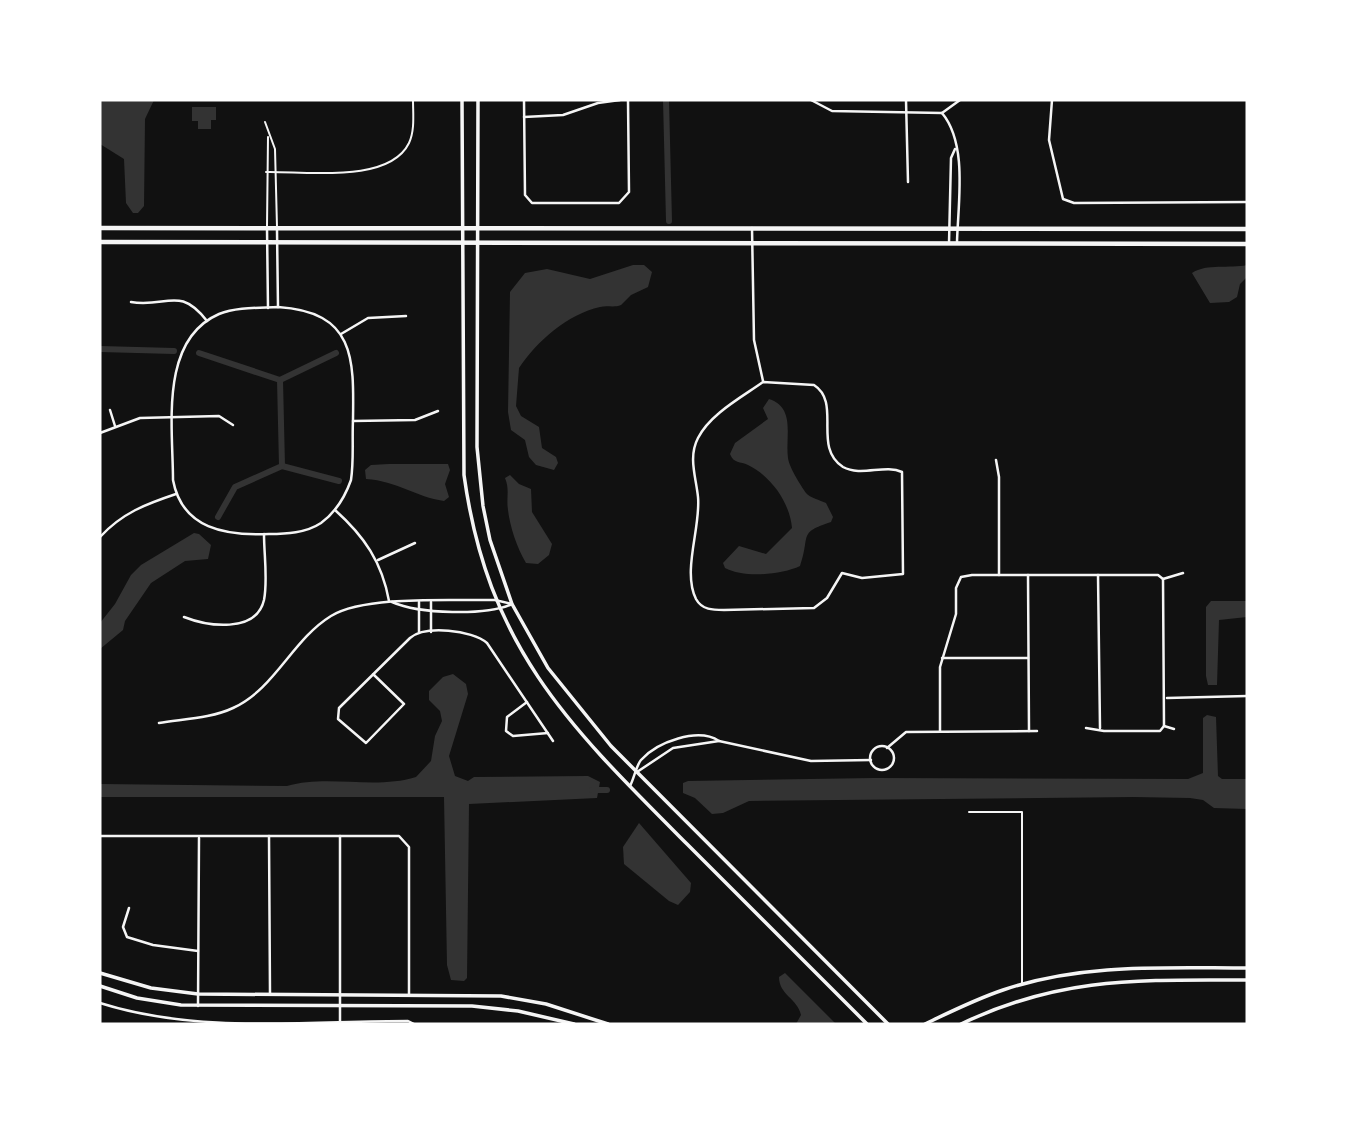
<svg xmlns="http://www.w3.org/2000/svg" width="1347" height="1124" viewBox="0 0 1347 1124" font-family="Inter,sans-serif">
	<rect width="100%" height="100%" fill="#111"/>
	<g fill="#333">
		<polygon points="100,100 154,100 145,119 144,206 138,213 133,213 126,203 124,159 100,144"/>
		<polygon points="192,107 216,107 216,120 211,120 211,129 198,129 198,121 192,121"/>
		<path d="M633 265H644L652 272 648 287 631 295 621 305C614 308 607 305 600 307 568 314 537 341 519 368L516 406 521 416 539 427 542 448 556 457 558 463 554 470 536 465 529 457 525 440 511 430 508 412 510 292 525 273 547 269 590 279Z"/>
		<path d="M1247 265V277L1240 284 1237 297 1229 302 1210 303 1192 273C1207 263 1230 269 1247 265Z"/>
		<path d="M769 399C796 408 785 436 788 458 789 467 801 486 806 493 810 498 820 500 826 503L833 517 831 522C797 533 811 535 800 566 781 575 744 578 725 568L723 563 739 546 766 554 792 528C790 503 771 476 748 465 740 461 734 464 730 454L735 443 768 419 763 408Z"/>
		<path d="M389 464H448L450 470 445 484 449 497 444 501C416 497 397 481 366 479L365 470 371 465Z"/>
		<path d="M510 475 519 484 531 489 532 512 552 544 549 555 538 564 526 563C517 548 510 527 508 510 506 498 510 490 505 478Z"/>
		<polygon points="194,533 199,534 211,545 208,559 185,561 151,583 125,621 123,630 100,649 100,623 115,604 131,575 141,565"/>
		<polygon points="1211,601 1247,601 1247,617 1219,620 1217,685 1208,685 1206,676 1206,607"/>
		<path d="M453 674 466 684 468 694 449 756 455 776 468 781 474 777 588 776 600 782 597 798 469 804 467 978 464 981 451 980 447 965 444 797H100V784L287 786C328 774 374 790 416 777L431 761 435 736 442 721 440 711 429 700V691L443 677Z"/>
		<polygon points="1207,715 1216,717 1218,776 1222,779 1247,779 1247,809 1214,808 1203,800 1190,798 1134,797 749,801 723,813 712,814 695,798 683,793 683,783 688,781 874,778 1188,779 1203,773 1203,718"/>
		<polygon points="639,823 691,883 690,892 678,905 669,901 624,864 623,847"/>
		<path d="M785 973 836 1024H796L801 1015C797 998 779 995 779 977Z"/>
	</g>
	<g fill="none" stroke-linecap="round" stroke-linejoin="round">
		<g stroke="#333" stroke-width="6">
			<polyline points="666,100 669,221"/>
			<polyline points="100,349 174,351"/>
			<polyline points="199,353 280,380"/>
			<polyline points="282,466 339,481"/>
			<polyline points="218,517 235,487 282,466 280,380 336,353"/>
			<polyline points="592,790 607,790"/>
		</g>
		<g stroke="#f5f5f5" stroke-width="2">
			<polyline points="265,122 275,149 277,227"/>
			<path d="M266 172C305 171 389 184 409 143 415 130 413 114 413 100"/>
			<polyline points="267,226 268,137"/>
			<polyline points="969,812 1022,812 1022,983"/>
		</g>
		<g stroke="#f5f5f5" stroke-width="2.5">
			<polyline points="524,100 525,195 532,203 619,203 629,192 628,100"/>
			<polyline points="811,100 832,111 942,113"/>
			<polyline points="906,100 908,182"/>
			<polyline points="1052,100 1049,140 1063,199 1074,203 1247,202"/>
			<path d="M942 113C968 144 958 203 957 242"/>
			<polyline points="942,113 960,100"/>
			<polyline points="524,117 563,115 598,103 620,100"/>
			<polyline points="267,228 268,308"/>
			<polyline points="752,228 754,340 763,381"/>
			<polyline points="277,230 278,307"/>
			<polyline points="949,243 951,158 955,149"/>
			<path d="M131 302C167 308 179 285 207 321"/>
			<path d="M278 307C355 312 354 358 353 420 352 440 354 460 351 480 345 497 336 512 321 523 306 533 286 534 269 534 226 536 182 529 173 480 173 427 159 340 219 314 237 307 259 308 278 307Z"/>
			<polyline points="341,334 368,318 406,316"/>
			<path d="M763 382 814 385C842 403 812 447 843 467 861 477 885 464 902 472L903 574 862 578 842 573 827 598 814 608 724 610C713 610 702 610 696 599 682 571 701 527 698 497 696 477 688 457 698 438 710 414 742 397 763 382Z"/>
			<polyline points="110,410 115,426"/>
			<polyline points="353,421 415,420 438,411"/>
			<polyline points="100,433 140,418 219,416 233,425"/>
			<polyline points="996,460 999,477 999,575"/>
			<path d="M335 510C364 536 382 562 389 601"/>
			<path d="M100 537C122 513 146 504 176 494"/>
			<polyline points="378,560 415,543"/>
			<polyline points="1028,575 1029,731"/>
			<polyline points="1098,575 1100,728"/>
			<polyline points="1163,579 1164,726"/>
			<path d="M392 602C419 614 486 616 512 604"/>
			<polyline points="419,602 419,632"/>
			<polyline points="431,602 431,632"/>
			<path d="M184 617C207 626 256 634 264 600 268 580 264 555 264 534"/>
			<polyline points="942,658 1028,658"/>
			<path d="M373 674 404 704 366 743 338 719 339 708 410 638C425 625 472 630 487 643L553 741"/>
			<polyline points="1167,698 1247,696"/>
			<polyline points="527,702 507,717 506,731 513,736 548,733"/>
			<path d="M159 723C183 719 212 718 233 708 275 689 292 640 331 616 366 595 452 601 495 600L512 604"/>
			<polyline points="1086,728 1104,731 1160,731 1164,726 1174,729"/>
			<polyline points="940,731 940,667 956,614 956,588 961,577 972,575 1158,575 1163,579 1183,573"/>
			<circle cx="882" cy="758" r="12"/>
			<polyline points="887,748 906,732 1037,731"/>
			<polyline points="637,772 673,748 719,741"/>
			<path d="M630 786C634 779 636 766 641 760 657 742 698 727 719 741L811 761 871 760"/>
			<polyline points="100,836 399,836 409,847 409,994"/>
			<polyline points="269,836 270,994"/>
			<polyline points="340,836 340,1022"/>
			<polyline points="129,908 123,927 127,937 153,945 198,951"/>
			<path d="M100 1003C197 1034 307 1021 408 1021L414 1024"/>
			<polyline points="198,1006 199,838"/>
		</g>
		<g stroke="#f5f5f5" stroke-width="3.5">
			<polyline points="100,973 151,988 198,994 501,996 546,1004 608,1024"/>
			<polyline points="100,986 137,998 181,1005 472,1006 518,1011 574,1024"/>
			<path d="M925 1024C950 1012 976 999 1003 990 1082 963 1165 968 1247 968"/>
			<path d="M961 1024C1061 976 1140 980 1247 980"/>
		</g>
		<g stroke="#f5f5f5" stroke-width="3.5">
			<path d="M462 100 464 475C488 648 569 726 687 844 747 904 807 964 867 1024"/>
			<polyline points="478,100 477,447 483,506 490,540 512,604 548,668 611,746 888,1024"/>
		</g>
		<g stroke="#f5f5f5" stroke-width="4.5">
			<polyline points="100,228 1247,229"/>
			<polyline points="100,242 1247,244"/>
		</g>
	</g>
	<rect width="1347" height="1124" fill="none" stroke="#ffffff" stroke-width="203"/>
</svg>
